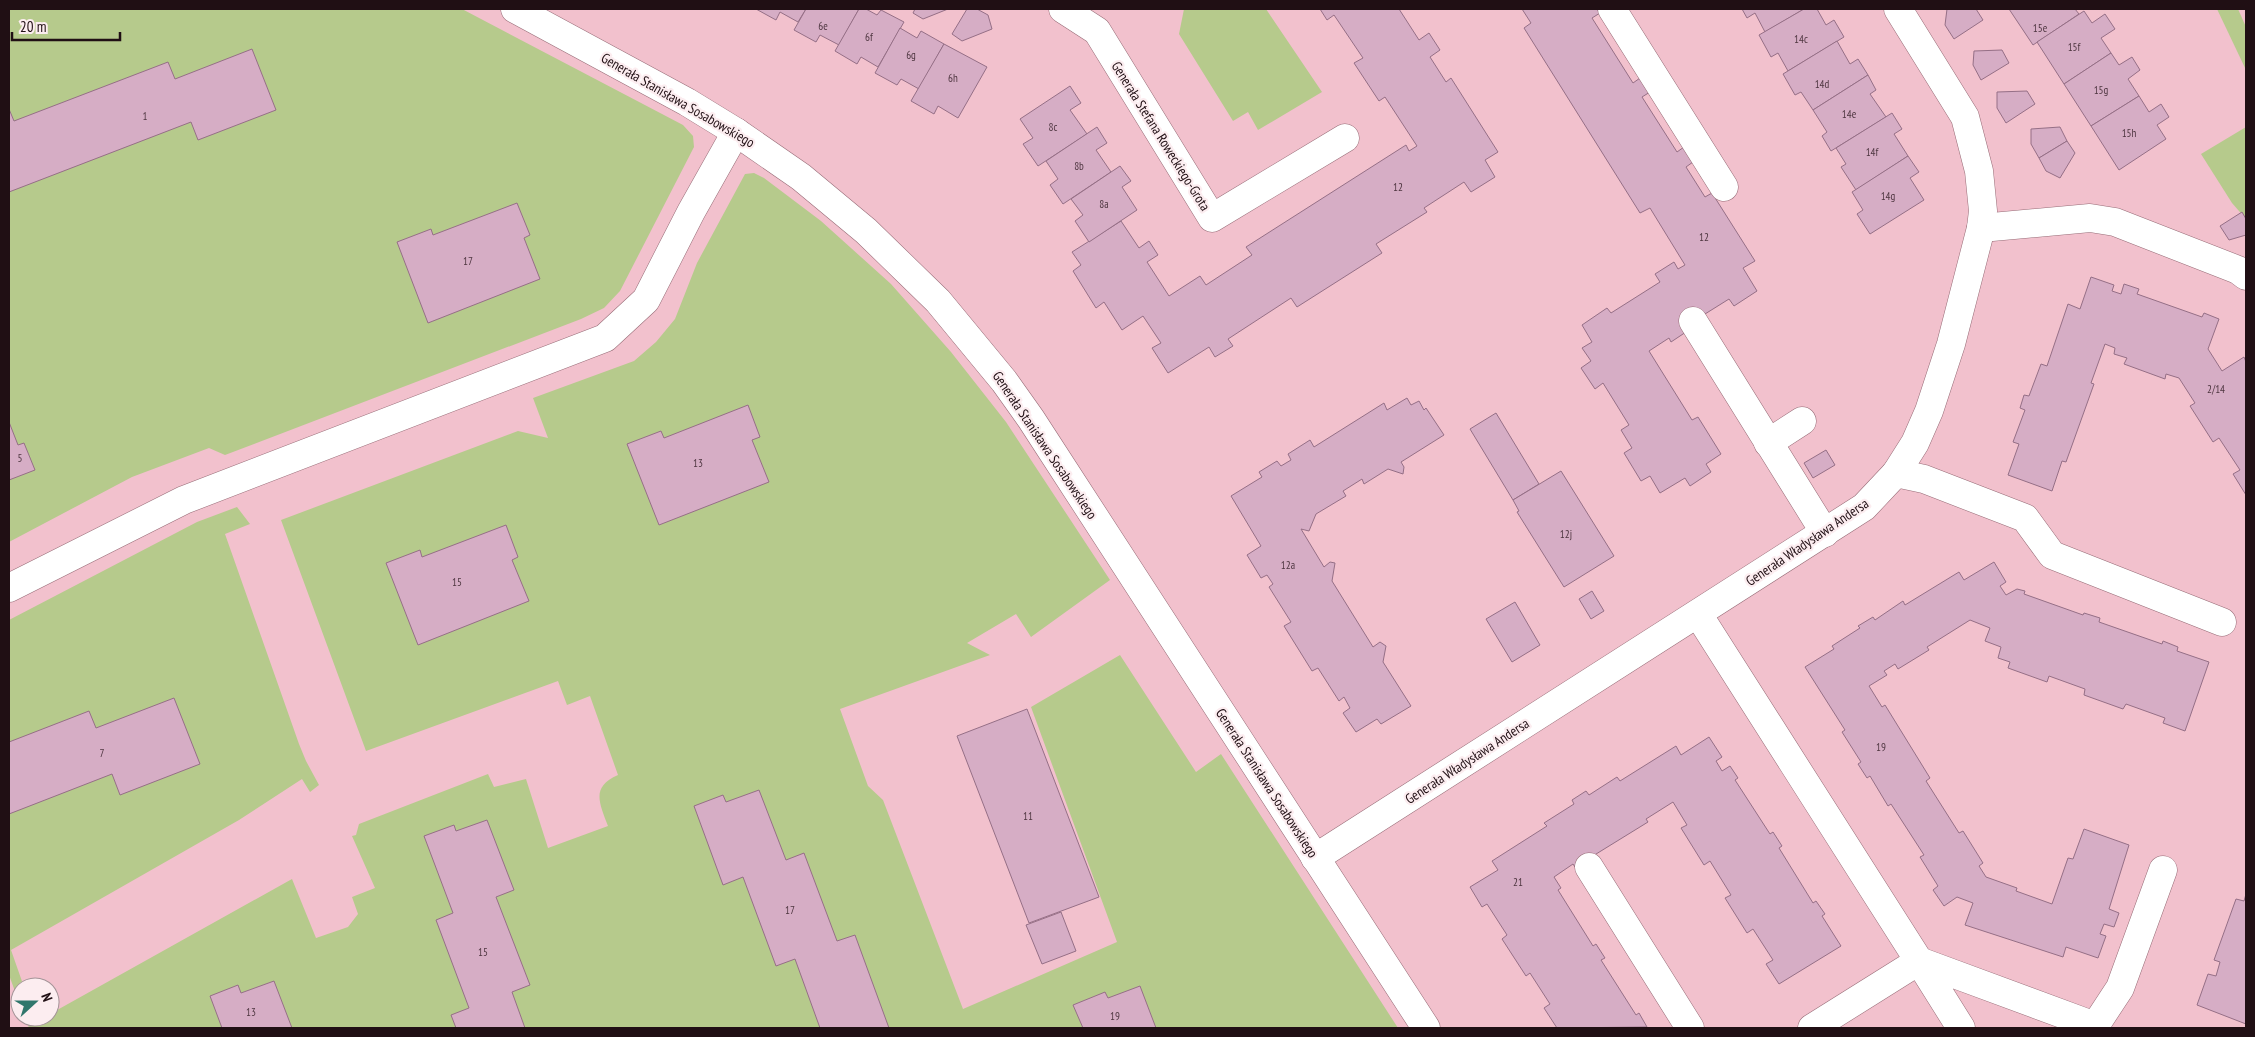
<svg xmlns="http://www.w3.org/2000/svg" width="2255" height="1037" viewBox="0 0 2255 1037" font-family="'PT Sans Narrow',sans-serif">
	<rect width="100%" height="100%" fill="#f2c1cd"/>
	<g fill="#b6ca8c">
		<polygon points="9,9 462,9 683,125 693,136 694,147 620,291 604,308 581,319 225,455 209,448 132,477 9,542"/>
		<polygon points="1184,9 1266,9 1322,92 1258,130 1248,112 1233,121 1179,34"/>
		<polygon points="2217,9 2238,9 2246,27 2246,70"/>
		<polygon points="2246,127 2246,219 2232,203 2201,154"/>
		<path d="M754 173 764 178 821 221 891 284 951 352 1006 422 1110 580 1031 637 1016 614 967 643 990 655 840 709 868 786 883 800 963 1009 1117 942 1031 707 1120 655 1196 772 1221 754 1398 1028H29L25 1017H36L37 1021 50 1017V1014L292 879 316 938 348 927 358 914 352 897 375 888 352 836 356 835 359 824 488 774 494 787 526 779 548 848 608 826C599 802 591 787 618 775L590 696 567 705 558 681 366 751 281 520 518 431 548 438 533 398 634 361 656 342 675 319 697 263 745 174Z"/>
		<polygon points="237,507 250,524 225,534 299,744 306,761 319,785 310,792 302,779 239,820 11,950 24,987 20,987 20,1005 9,975 9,620 197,522"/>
	</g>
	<g fill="#d6adc5" stroke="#956f86">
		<polygon points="756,9 806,9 798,22 780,12 776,20"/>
		<polygon points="806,9 859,9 839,45 820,35 816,42 794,30"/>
		<polygon points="859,9 866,9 877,15 881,10 904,22 878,67 861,57 857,64 835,51"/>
		<polygon points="915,9 948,9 923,19 913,13"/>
		<polygon points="967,9 977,9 988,15 992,29 962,41 952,34"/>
		<polygon points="1320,9 1399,9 1419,40 1429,33 1440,50 1430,57 1446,82 1451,78 1498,152 1485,160 1495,177 1471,192 1464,182 1424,208 1427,212 1376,244 1382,253 1297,307 1291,298 1228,339 1233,346 1215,357 1209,347 1168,373 1152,348 1161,343 1143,316 1122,330 1104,302 1096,308 1073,271 1081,265 1072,252 1121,221 1139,248 1149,241 1158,255 1147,262 1169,296 1200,276 1206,285 1252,255 1246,247 1406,145 1409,151 1417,146 1385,97 1379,101 1354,63 1363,58 1334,15 1327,20"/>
		<polygon points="1522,9 1597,9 1600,13 1592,18 1633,83 1640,78 1650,92 1642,97 1677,152 1684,147 1693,162 1686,167 1705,197 1712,193 1755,261 1743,268 1757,291 1734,306 1729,299 1689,324 1692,328 1671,342 1669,338 1649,351 1692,420 1698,417 1721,454 1706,464 1711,472 1690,486 1685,478 1660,493 1650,476 1641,481 1624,453 1632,448 1621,430 1629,425 1603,383 1595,389 1581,368 1591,361 1582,348 1592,342 1582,325 1607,308 1611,313 1660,282 1655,274 1674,262 1678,269 1685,265 1650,208 1640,213 1524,28 1531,23"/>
		<polygon points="1742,9 1804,9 1765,32 1755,13 1747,18"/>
		<polygon points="1804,9 1817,9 1826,25 1834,20 1844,37 1788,71 1778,53 1771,57 1759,35"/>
		<polygon points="1947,9 1976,9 1983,20 1954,39 1945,25"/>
		<polygon points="2009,9 2075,9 2079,14 2033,45"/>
		<polygon points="2084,11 2092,23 2105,14 2115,29 2101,38 2111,53 2064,84 2037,42"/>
		<polygon points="900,28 917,38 921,31 944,44 919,89 901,79 897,85 875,73"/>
		<polygon points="1837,41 1850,64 1858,59 1868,75 1813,110 1801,92 1795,95 1783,74"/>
		<polygon points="944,44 987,67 958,118 938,106 934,114 911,101"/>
		<polygon points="252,49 276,110 198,140 191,122 9,192 9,109 14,121 168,62 175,79"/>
		<polygon points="2002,50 2009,63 1981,80 1973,65 1974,51"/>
		<polygon points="2111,53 2119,65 2132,57 2140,70 2128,79 2139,96 2091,126 2064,84"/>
		<polygon points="1868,75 1876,90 1870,94 1886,117 1831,151 1822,136 1827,132 1813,110"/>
		<polygon points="1070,86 1081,103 1070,110 1087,134 1038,166 1023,144 1033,138 1020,119"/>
		<polygon points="2027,91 2035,104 2006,123 1997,108 1997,92"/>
		<polygon points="2139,96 2149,112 2161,104 2169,117 2157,125 2166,139 2119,170 2091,126"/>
		<polygon points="1892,113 1902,129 1894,134 1908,156 1856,190 1841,167 1846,164 1836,148"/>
		<polygon points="1097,127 1107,143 1096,150 1111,172 1063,204 1050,185 1058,179 1046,161"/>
		<polygon points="2060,127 2067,141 2039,158 2031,144 2031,129"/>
		<polygon points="2067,141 2075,153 2060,178 2046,171 2039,158"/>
		<polygon points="1908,156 1919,172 1910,178 1924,200 1870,234 1857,214 1863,210 1852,192"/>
		<polygon points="1120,166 1131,181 1122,187 1137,210 1089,242 1075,221 1083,215 1071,199"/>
		<polygon points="517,203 530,235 524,238 540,279 428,323 397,242 431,229 433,235"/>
		<polygon points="2242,212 2246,219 2246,235 2229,240 2220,226"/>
		<polygon points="2091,277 2114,285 2112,291 2121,294 2124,284 2139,289 2137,294 2202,317 2204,313 2219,319 2208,349 2222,371 2244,357 2246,362 2246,495 2233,474 2240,470 2219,438 2213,442 2190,406 2195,403 2179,378 2166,374 2165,379 2124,364 2127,358 2114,354 2115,348 2105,344 2091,383 2094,384 2066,462 2062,461 2052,491 2008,475 2019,444 2013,442 2025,410 2020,408 2024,395 2029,396 2041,364 2047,366 2068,304 2080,309"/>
		<polygon points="1407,398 1411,405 1419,401 1424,410 1426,408 1444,435 1401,462 1404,467 1403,474 1388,469 1364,484 1362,479 1343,491 1346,496 1316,514 1309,531 1301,529 1324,567 1330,562 1335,563 1332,581 1373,647 1380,642 1386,646 1383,662 1411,706 1381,724 1377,719 1356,732 1343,713 1350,708 1344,697 1339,701 1318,668 1312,671 1284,626 1291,622 1269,587 1273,584 1267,575 1261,578 1247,555 1261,546 1231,496 1262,477 1259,472 1277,461 1281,466 1291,460 1288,454 1310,440 1314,447 1384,403 1387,410"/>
		<polygon points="748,405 760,437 752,440 769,482 659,525 627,444 661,431 664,438"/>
		<polygon points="1496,413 1539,484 1513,500 1470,429"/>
		<polygon points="9,422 18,445 24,443 35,470 9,480"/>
		<polygon points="1826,450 1835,465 1813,478 1804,463"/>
		<polygon points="1561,471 1614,556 1564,587 1517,512 1519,511 1513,500"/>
		<polygon points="506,525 518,557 512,560 529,601 418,645 386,563 420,550 422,557"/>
		<polygon points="1994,562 2006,582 2000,586 2006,595 2017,589 2025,591 2024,594 2083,615 2084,613 2100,618 2099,622 2162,644 2163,641 2178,647 2177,651 2209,662 2185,731 2163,723 2165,718 2126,704 2123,709 2084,695 2085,689 2049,676 2047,682 2008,668 2010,662 1998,658 2001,647 1985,641 1990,628 1970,620 1927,647 1929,650 1898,669 1895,664 1884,671 1887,675 1869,686 1882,707 1885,705 1930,778 1926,781 1959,833 1963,831 1983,863 1979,866 1986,877 2017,888 2016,891 2052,904 2068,858 2073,859 2084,829 2129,845 2109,909 2119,913 2114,927 2104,924 2100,934 2106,936 2098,958 2066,947 2063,957 1965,925 1973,903 1957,897 1944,906 1933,890 1938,886 1920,857 1924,855 1891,804 1888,806 1870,776 1867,778 1858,764 1861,762 1842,732 1845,730 1805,667 1834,649 1832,646 1860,628 1858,626 1873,617 1875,620 1903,601 1905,605 1959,572 1964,580"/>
		<polygon points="1592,591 1604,611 1591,619 1579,599"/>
		<polygon points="1515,602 1540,645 1512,662 1486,619"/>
		<polygon points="174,698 200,764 120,795 112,774 9,814 9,742 89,711 96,728"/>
		<polygon points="1027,709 1099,897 1029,923 957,736"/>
		<polygon points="1709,737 1722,757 1716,761 1722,771 1730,766 1738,778 1735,780 1770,834 1773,832 1782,846 1779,848 1813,903 1816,901 1825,914 1822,916 1841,946 1779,984 1766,964 1773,960 1753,929 1747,933 1725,898 1731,895 1710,861 1704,865 1681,828 1687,825 1673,802 1646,819 1648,822 1575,867 1573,864 1554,877 1561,888 1558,890 1593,946 1596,944 1605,958 1601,960 1636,1015 1639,1013 1647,1027 1557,1028 1544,1008 1550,1004 1530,973 1526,976 1502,939 1507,935 1487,904 1482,907 1470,887 1498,870 1492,861 1547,826 1544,823 1574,804 1572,800 1586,791 1589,795 1617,777 1620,781 1676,746 1681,755"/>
		<polygon points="759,790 786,860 804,853 837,941 855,935 889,1028 820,1028 795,959 776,966 743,877 723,885 694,806 723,795 726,802"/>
		<polygon points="487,820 514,890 496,897 530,985 512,992 525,1028 456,1028 451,1015 469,1008 436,920 453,913 424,836 454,825 456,831"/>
		<polygon points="2246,894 2246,1024 2197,1005 2208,974 2216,976 2220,962 2214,960 2236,899 2244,901"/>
		<polygon points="1061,912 1076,951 1042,964 1026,925"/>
		<polygon points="274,981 292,1028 222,1028 210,996 238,985 241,993"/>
		<polygon points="1140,986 1156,1028 1083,1028 1073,1005 1105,992 1108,998"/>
	</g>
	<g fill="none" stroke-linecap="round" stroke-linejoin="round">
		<defs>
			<g id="minor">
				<polyline points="515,9 687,102 736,132 801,177 866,231 938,301 1004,381 1031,419 1426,1028"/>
				<polyline points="1063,9 1097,31 1212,218 1345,138"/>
				<polyline points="1612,9 1724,187"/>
				<polyline points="1981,228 2090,218 2115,222 2238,270 2246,276"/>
				<polyline points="1693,321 1825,533"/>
				<polyline points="1768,443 1802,421"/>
				<polyline points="1896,473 1924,479 2025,518 2052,555 2222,622"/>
				<polyline points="9,588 184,500 605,338 646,300 691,212 736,132"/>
				<polyline points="1698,614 1919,961 1812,1028"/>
				<polyline points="1315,858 1864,507 1896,473 1915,443 1929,411 1951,344 1981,228 1983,211 1979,171 1965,117 1898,9"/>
				<polyline points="1589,867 1690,1028"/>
				<polyline points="1961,1028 1919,961 2095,1026 2120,988 2163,870"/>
			</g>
		</defs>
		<use href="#minor" stroke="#976c77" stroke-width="29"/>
		<use href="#minor" stroke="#fff" stroke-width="28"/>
	</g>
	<g text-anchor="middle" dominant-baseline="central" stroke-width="4.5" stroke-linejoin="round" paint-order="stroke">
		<g font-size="11" fill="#4e3640">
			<text x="823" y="26">6e</text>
			<text x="2040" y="28">15e</text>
			<text x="869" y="37">6f</text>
			<text x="1801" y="39">14c</text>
			<text x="2074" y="47">15f</text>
			<text x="911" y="55">6g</text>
			<text x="953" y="78">6h</text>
			<text x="1822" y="84">14d</text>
			<text x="2101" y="90">15g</text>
			<text x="1849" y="114">14e</text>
			<text x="145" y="116">1</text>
			<text x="1053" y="127">8c</text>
			<text x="2129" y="133">15h</text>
			<text x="1872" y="152">14f</text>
			<text x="1079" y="166">8b</text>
			<text x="1398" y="187">12</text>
			<text x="1888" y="196">14g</text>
			<text x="1104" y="204">8a</text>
			<text x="1704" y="237">12</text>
			<text x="468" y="261">17</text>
			<text x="2216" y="389">2/14</text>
			<text x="20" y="458">5</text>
			<text x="698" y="463">13</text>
			<text x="1566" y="534">12j</text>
			<text x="1288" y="565">12a</text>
			<text x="457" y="582">15</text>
			<text x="1881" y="747">19</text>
			<text x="102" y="753">7</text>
			<text x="1028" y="816">11</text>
			<text x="1518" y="882">21</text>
			<text x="790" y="910">17</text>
			<text x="483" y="952">15</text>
			<text x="251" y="1012">13</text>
			<text x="1115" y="1016">19</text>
		</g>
		<g font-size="14" fill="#200f14" stroke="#fcedf0">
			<text transform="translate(678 100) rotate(30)">Generała Stanisława Sosabowskiego</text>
			<text transform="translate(1161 136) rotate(58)">Generała Stefana Roweckiego-Grota</text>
			<text transform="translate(1045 445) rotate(56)">Generała Stanisława Sosabowskiego</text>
			<text transform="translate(1807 542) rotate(-34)">Generała Władysława Andersa</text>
			<text transform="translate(1467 761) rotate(-33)">Generała Władysława Andersa</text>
			<text transform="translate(1267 783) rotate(57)">Generała Stanisława Sosabowskiego</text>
		</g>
	</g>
	<rect width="2255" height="1037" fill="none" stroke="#200f14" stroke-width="20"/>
	<g transform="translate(35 1002) rotate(69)"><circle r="24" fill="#fcedf0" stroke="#a49498"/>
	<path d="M0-4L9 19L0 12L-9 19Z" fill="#30766c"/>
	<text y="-8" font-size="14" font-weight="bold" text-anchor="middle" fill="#200f14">N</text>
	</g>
	<path d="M12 32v8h108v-8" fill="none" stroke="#200f14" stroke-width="2.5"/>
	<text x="20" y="32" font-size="15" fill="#200f14" stroke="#fcedf0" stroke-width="4" paint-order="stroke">20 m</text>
</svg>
